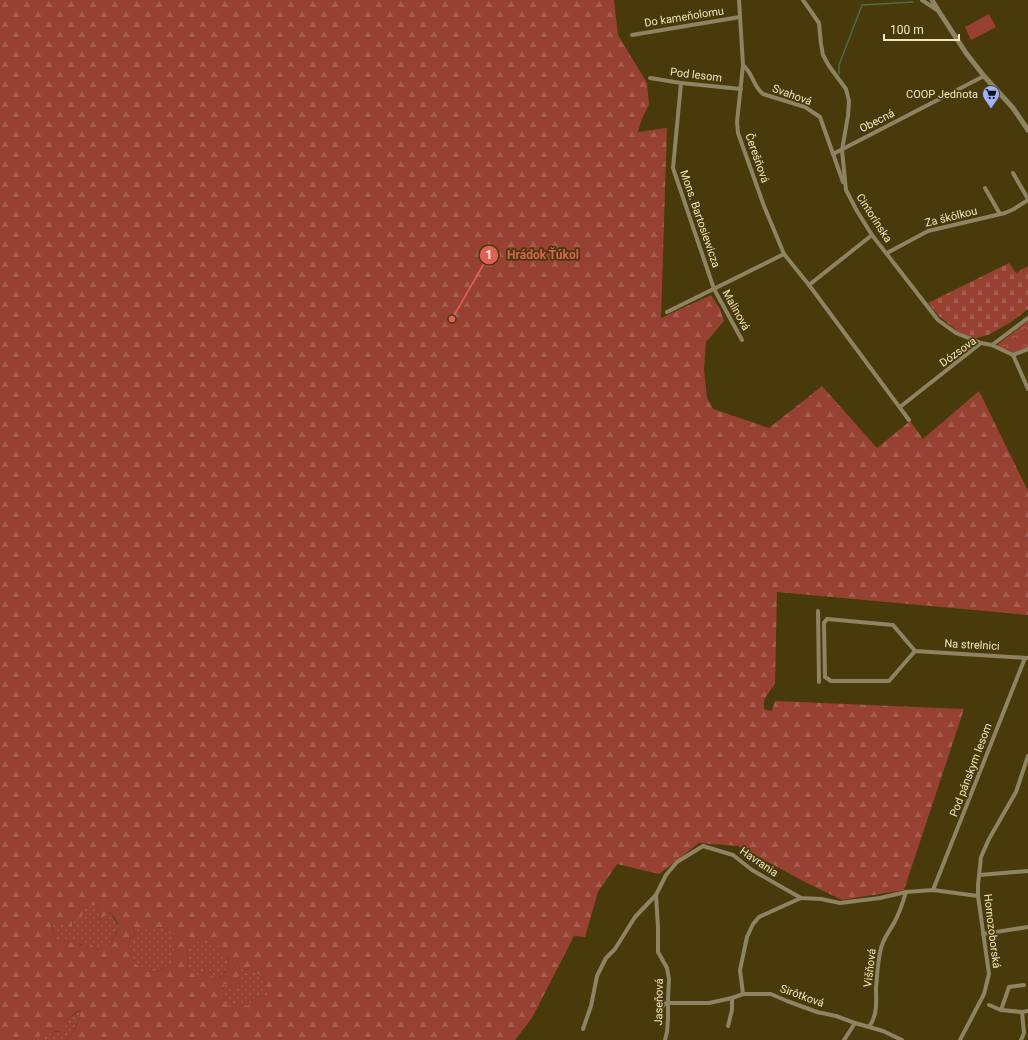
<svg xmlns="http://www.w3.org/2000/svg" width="1028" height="1040" viewBox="0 0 1028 1040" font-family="Roboto,sans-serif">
	<defs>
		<pattern id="grass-dots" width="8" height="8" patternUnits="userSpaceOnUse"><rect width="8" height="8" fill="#974132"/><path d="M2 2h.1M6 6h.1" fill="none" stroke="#a65c4e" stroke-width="1.8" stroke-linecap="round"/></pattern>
		<pattern id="forest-firs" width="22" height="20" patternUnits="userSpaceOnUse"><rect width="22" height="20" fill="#974132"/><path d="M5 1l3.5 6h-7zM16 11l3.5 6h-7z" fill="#a65c4e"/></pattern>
		<pattern id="cemetery-stones" width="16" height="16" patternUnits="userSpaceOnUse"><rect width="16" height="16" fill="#974132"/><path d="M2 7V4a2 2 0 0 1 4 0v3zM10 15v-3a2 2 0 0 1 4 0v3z" fill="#a65c4e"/></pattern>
		<pattern id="park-crowns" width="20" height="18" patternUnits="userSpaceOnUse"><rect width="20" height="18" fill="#974132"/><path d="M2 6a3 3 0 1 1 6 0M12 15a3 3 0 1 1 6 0" fill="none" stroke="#a65c4e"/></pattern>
	</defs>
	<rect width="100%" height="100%" fill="#483a0b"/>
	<g fill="url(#grass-dots)">
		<path d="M97 905 100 920 110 912 119 927C116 932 113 940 109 944 100 954 85 949 77 941L57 942 50 921 72 927 73 919C81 910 84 906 97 905Z"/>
		<path d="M133 927H155L165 928 168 933H174L173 939 175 947 174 954 171 965C166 966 162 970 156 971 146 973 135 966 131 956 130 951 130 945 129 940L135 935Z"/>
		<path d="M210 937C214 939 218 941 221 943 224 945 225 948 226 951 233 964 227 973 215 980L206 966 201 981 189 973 186 966 189 960 186 952C193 939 197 940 210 937Z"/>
		<path d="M236 960 240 969C258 969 268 978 267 996L254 998 250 1005 236 1006 232 1010C223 1001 222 996 224 984L240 988Z"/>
		<path d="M82 1009C78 1019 75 1034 65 1040H36C38 1038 39 1036 41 1035 43 1034 58 1031 61 1031L62 1023Z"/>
	</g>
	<path fill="url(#forest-firs)" fill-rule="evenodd" d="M0 0H614L618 35 647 83 649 104 641 121 638 132 667 128 661 318 711 295 720 309 724 321 706 342 704 369 707 398 713 409 769 428 822 386 877 448 910 421 923 439 979 391 1028 491V615L777 592 775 683 764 700V709L772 711 775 701 964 709 904 890 842 900 805 882 738 846 699 843 659 874 617 864 598 892 585 937 574 936 532 1018 515 1040H65C75 1034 79 1020 81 1009L62 1023 65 1033 61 1031H56L50 1033 41 1035 36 1040H0ZM97 905 100 920 110 912 115 918 119 927C113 940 110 947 96 950L88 941 82 946 77 941 57 942 50 922 72 927 73 919 82 917 83 909 90 906ZM133 927H155L165 928 168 933H174L173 939 175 947 174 954 171 965C166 966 162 970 156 971 146 973 135 966 131 956 130 951 130 945 129 940L135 935ZM210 937 213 947 223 944 219 951 229 957C229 969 226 974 215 980L206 966 201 981 194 973H189L186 966 189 960 186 952 190 945 196 941 201 943ZM237 962 240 969C258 969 268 978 267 996L254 998 250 1005 235 1006 232 1009C223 1001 222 995 224 984L240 988Z"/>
	<polygon fill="url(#cemetery-stones)" points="1009,263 1016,273 1028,266 1028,309 1011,322 988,335 974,339 963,336 939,316 928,303"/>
	<polygon fill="url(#park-crowns)" points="1028,321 1028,349 1016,354 999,347 998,344"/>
	<polygon fill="#974132" points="989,14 996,27 971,40 965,27"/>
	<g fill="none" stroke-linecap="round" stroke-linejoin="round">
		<polyline stroke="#51684a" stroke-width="1.5" points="839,74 839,65 862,5 913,2"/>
		<g stroke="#8e8362" stroke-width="4">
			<polyline points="739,0 743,65 737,122 738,133 764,206 784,254 809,285 909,420"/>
			<polyline points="803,0 819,23 821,44 823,55 829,66 846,89 849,101 848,116 842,150 846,190 857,211 872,235 938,320 956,333 981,343 992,345 1028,318"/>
			<polyline points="922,0 937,10"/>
			<polyline points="632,35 740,17"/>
			<path d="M743 65C754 75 753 86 763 94L805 107 820 117 843 182"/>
			<polyline points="650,78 681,83 741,89"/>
			<polyline points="681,83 673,168 714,289 742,340"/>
			<polyline points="833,154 984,76"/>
			<polyline points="1013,173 1028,199"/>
			<polyline points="985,188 1000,214"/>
			<polyline points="887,253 928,231 1005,213 1014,209 1028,200"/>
			<polyline points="809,285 872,235"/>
			<polyline points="667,312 784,254"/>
			<polyline points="992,345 1013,355 1028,389"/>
			<polyline points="1013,355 1028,349"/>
			<polyline points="900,407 981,343"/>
			<polyline points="818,611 819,682"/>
			<polyline points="915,651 889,681 831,681 825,677 824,623 827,619 893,625 915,651 1028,658"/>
			<polyline points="979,875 1028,871"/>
			<polyline points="933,890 1025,658"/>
			<polyline points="656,895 658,927 658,952 667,968 669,979 668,998 668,1019 667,1032 665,1040"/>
			<polyline points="983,934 1028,927"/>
			<polyline points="1024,985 1009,987 1001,1010 1022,1012 1028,1011"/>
			<polyline points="743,994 740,970 747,937 753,924 759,917 801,898"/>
			<polyline points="989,1005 1001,1010"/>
			<polyline points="661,1009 664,1004 668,1003 709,1003 732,998 743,994 771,994 787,1001 817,1012 836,1016 855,1023 883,1031 902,1040"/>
			<polyline points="728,1026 732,1010 732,998"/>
			<path d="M869 1027C878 1014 876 1002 876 988 877 977 878 956 882 945 885 936 891 929 895 921 900 912 903 902 906 892"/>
			<polyline points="583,1029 591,1006 597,976 606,958 615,949 635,917 656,895 666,875 677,862 703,846 733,855 752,870 801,898 821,899 840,903 880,898 906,892 933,890 978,896"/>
			<polyline points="844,1040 855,1023"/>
			<polyline points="960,1040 984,994 989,974 978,896 978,885 981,857 989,839 1016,792 1028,756"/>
			<polyline points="1021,1040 1024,1033 1022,1012"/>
		</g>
		<polyline stroke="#8e8362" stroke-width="5" points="932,0 938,10 966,53 984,76 1013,108 1028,130"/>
	</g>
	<defs>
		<symbol id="supermarket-pin" viewBox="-11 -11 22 30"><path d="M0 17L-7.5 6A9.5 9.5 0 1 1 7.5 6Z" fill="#9fb3fd" stroke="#483a0b"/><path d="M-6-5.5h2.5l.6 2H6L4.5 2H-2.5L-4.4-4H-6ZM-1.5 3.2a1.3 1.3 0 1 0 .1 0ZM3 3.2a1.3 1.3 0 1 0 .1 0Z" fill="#111"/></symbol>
	</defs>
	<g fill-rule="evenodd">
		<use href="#supermarket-pin" x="981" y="84" width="20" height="27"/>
	</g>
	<g text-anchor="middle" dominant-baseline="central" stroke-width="3.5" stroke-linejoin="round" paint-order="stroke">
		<g font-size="11" fill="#f3e5bd" stroke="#483a0b">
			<text transform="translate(684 17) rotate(-9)">Do kameňolomu</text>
			<text transform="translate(696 75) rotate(7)">Pod lesom</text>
			<text transform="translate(792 95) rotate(20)">Svahová</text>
			<text transform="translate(877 121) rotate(-27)">Obecná</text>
			<text transform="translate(757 158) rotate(71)">Čerešňová</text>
			<text transform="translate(951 217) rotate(-14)">Za škôlkou</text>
			<text transform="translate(874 218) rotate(57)">Cintorínska</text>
			<text transform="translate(700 219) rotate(71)">Mons. Bartosiewicza</text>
			<text transform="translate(736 310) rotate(61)">Malinová</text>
			<text transform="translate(958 352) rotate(-36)">Dózsova</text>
			<text transform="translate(972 645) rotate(3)">Na strelnici</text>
			<text transform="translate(971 770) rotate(-69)">Pod pánskym lesom</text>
			<text transform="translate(759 862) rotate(34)">Havrania</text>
			<text transform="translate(992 931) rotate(83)">Hornozoborská</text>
			<text transform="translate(870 968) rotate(-83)">Višňová</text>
			<text transform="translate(802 996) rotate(20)">Sirôtková</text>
			<text transform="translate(659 1002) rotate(-89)">Jaseňová</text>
		</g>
		<g font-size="11" fill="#f3e5bd" stroke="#483a0b" text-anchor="end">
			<text x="978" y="94">COOP Jednota</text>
		</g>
	</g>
	<path fill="none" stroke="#df6155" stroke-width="1.5" d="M452 319L489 255"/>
	<g fill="#df6155" stroke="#483a0b" stroke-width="1.5">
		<circle cx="452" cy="319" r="4"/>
		<circle cx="489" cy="255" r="10"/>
	</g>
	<g font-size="12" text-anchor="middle" font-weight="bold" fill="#fff">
		<text x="489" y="259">1</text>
	</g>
	<g font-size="12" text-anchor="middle" font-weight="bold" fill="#df6155" stroke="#483a0b" stroke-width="3.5" stroke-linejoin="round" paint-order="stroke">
		<text x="543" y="259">Hrádok Ťúkol</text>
	</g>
	<path d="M884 34v6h75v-6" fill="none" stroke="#f3e5bd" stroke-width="2"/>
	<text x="890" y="34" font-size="12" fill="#f3e5bd" stroke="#483a0b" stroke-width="3" paint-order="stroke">100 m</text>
</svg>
